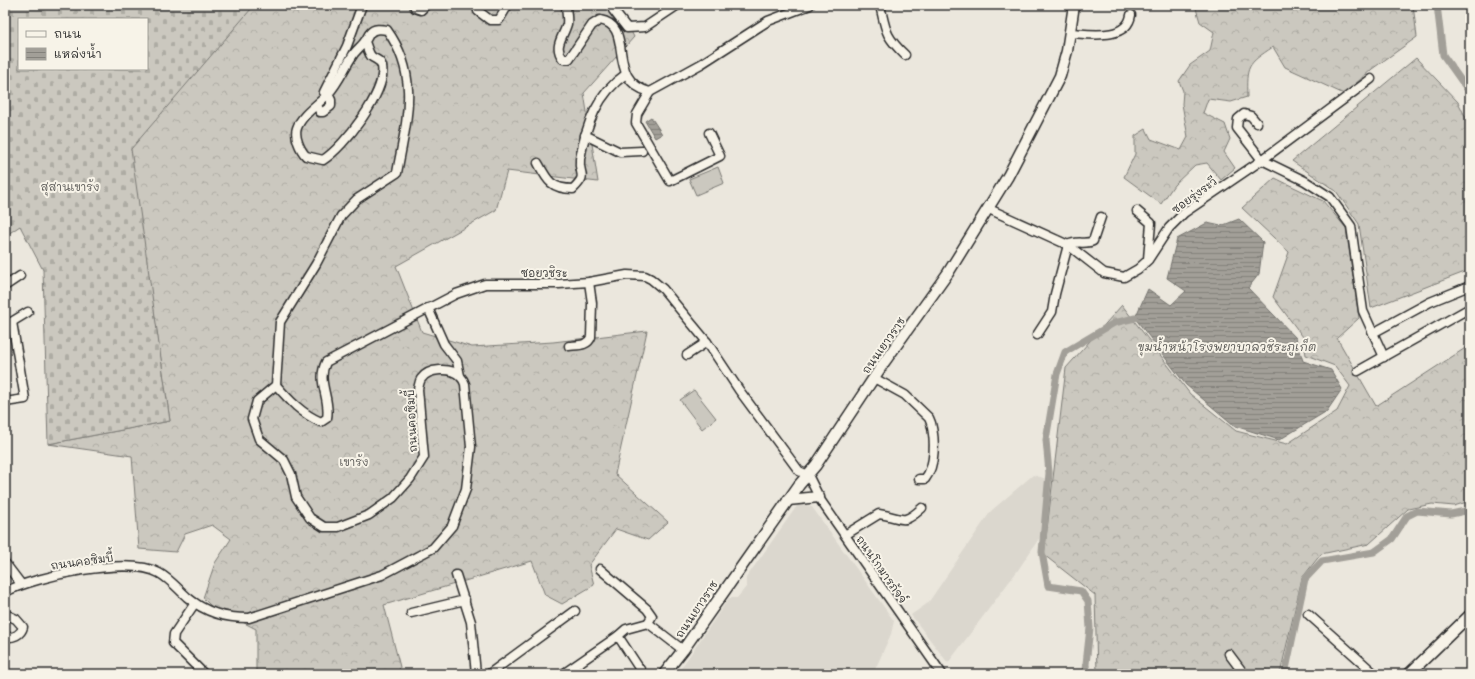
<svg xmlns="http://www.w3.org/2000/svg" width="1475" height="679" viewBox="0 0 1475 679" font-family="Mali,'Playpen Sans Thai',sans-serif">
	<defs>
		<pattern id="forest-crowns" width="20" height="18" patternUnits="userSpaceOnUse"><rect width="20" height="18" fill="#cbc8bf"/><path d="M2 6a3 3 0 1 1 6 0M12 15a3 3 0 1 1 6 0" fill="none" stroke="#aeaca4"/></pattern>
		<pattern id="cemetery-stones" width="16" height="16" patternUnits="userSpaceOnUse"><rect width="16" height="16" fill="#cbc8bf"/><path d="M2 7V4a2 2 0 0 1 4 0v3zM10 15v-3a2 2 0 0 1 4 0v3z" fill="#aeaca4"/></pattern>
		<pattern id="water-rules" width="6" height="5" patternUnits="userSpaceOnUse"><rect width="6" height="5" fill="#a29f98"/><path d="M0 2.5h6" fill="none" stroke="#84827c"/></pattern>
	</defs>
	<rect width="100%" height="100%" fill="#ebe7dd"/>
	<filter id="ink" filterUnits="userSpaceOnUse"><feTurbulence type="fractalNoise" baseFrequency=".025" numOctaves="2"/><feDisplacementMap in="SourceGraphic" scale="8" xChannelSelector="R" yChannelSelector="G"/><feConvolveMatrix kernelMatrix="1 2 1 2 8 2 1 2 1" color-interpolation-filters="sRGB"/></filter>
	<g filter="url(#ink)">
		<g fill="#dbd7ce">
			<polygon points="1033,475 1047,479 1042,534 1018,570 948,663 911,615 928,603 991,511"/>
			<polygon points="799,503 812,507 894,621 891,634 873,674 677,674 729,598 737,598 746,587 746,578"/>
		</g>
		<g fill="url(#forest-crowns)" stroke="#7b7a75">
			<polygon points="247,5 617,5 634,37 584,93 598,182 507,171 496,210 396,266 422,332 472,347 553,342 647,331 615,474 668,522 648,540 616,529 589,565 594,585 562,604 545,595 532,561 384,605 400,667 398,674 256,674 256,629 211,606 203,598 215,563 231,539 212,525 185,534 176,552 139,549 132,456 48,444 170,421 130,149 250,9"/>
			<path d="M1195 5H1413L1417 37 1372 69 1344 94 1285 67 1273 47C1247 64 1246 66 1247 97L1231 102 1208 99 1203 113 1225 124 1230 139 1224 152 1235 168 1221 180 1207 163 1195 165 1174 185 1161 204 1124 177 1135 154V136L1146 129 1151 139 1181 150 1188 137 1182 104 1183 91 1179 81 1190 65 1210 51 1214 32 1200 22Z"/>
			<polygon points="1416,58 1458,102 1470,126 1470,270 1371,308 1359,224 1336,191 1292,161"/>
			<polygon points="1275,178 1323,201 1346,228 1359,318 1337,338 1376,406 1470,345 1470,501 1454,506 1432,504 1408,509 1369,544 1321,554 1302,578 1280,674 1097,674 1095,595 1044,555 1066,368 1122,305 1190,394 1236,431 1287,444 1337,411 1350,386 1335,366 1306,355 1303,337 1273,297 1289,252 1242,208"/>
		</g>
		<path fill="url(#cemetery-stones)" stroke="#7b7a75" fill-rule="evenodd" d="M5 5H247L251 9 131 149 170 421 48 444 43 270 20 226 5 236ZM19 19H147V69H19Z"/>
		<g fill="#cbc8bf" stroke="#7b7a75">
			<polygon points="718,167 724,183 696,195 689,179"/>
			<polygon points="694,390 716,418 702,429 680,400"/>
		</g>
		<g fill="url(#water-rules)" stroke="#72716c">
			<polygon points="651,117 662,134 655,138 645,121"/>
			<polygon points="1239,219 1263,242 1259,274 1248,288 1296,338 1303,361 1331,370 1342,389 1327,411 1279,440 1235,426 1186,385 1135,318 1148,289 1171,305 1186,291 1167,278 1177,239 1207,223 1221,226"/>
		</g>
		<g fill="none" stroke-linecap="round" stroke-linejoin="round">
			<g stroke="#a29f98" stroke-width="7">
				<polyline points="1437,5 1443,55 1470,93"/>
				<polyline points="1087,674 1086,664 1090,628 1088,601 1081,591 1048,586 1042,552 1049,473 1046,440 1057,374 1065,352 1114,323 1135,318"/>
				<polyline points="1285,674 1305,579 1322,561 1374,552 1392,539 1407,516 1417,511 1451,514 1470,510"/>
			</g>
			<defs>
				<g id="minor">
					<polyline points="414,5 415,8 421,10 426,5"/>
					<polyline points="477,5 478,11 490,20 499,20 508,5"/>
					<path d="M566 5C566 11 568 18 567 24 563 38 553 46 563 59H569L592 25 600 20C636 26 604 80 650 92L701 64 768 21 810 5"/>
					<polyline points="612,5 613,10 627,28 645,27 678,5"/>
					<path d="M880 5C886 31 885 36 905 55"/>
					<path d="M1070 33C1089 34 1127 41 1131 15"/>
					<polyline points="324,92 347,46 362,5"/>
					<polyline points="650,92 637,114 636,123 670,181 720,156 709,133"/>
					<polyline points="317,105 320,112 323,112 331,106 331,100 326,90"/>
					<polyline points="1257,123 1251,116 1244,114 1238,119 1237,128 1262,160 1305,181 1330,197 1351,226 1363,311 1384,357"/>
					<polyline points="585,135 620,152 642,151"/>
					<path d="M538 163C547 180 551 189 573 189 589 173 578 176 580 159 586 125 597 94 626 74"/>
					<polyline points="989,209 1068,245 1104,273 1124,277 1138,269 1148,260 1169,228 1184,213 1262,160 1371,79"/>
					<polyline points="1137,211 1151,223 1148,259"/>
					<polyline points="5,286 20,276"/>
					<polyline points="428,308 444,344 457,361 460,376"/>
					<polyline points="5,326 28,312"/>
					<polyline points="1373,333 1430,302 1467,287 1470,289"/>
					<path d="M1037 335 1052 312 1055 294 1068 245C1077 240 1085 245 1093 241L1101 217"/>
					<path d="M569 346C578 345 588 346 591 337L592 303 589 282"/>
					<polyline points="687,355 707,342"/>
					<polyline points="1358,371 1470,308"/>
					<path d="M874 378 905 395 929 418 931 423C935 439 936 465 925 479H919"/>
					<path d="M276 385C289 400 302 414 321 422L327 418C331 398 316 382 326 362L456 294 485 284H559L589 282 627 275 645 276 651 279 663 289 707 342 739 390 799 471 808 475 821 501 942 674"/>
					<polyline points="5,402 25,399 12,322"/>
					<path d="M845 535 879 514C903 517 901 527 922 508"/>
					<polyline points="5,563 21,584"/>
					<polyline points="600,569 647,609 652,616 648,623 683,650"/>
					<polyline points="456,575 471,622 476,674"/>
					<path d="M5 592C36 576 129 556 159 573 170 579 178 589 187 597 206 613 225 618 249 618L382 575 433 548 452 526 466 489 471 447 465 384C464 381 462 378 460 376 451 367 428 368 421 379 419 382 419 386 418 389L424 457 410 479 393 498 369 515 338 527H324L310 518 296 497 291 474 284 460 259 439 252 419 257 401 276 385 280 322 316 264 341 216 357 199 397 173C406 122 421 77 387 30 381 29 374 28 370 33 368 35 367 39 365 41 362 46 356 50 353 55 344 68 339 82 328 94 319 104 302 114 297 128 294 136 300 150 306 156L323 160C344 147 387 92 382 66 380 59 375 60 371 56 368 52 367 46 365 42"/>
					<polyline points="195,603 174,634 173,643 204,674"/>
					<polyline points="411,613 465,600"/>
					<path d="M5 614 16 619 23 627C21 635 13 638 5 637"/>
					<polyline points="1308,614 1375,674"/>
					<polyline points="618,636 643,674"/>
					<polyline points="1229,654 1244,674"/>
					<polyline points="489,674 575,611"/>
					<polyline points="563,674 618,636 626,629 648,623"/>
				</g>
				<g id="major">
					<polyline points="788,500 819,497"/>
					<polyline points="664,674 683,650 799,485 816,465 885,361 948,273 1008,176 1060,76 1067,51 1074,5"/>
					<polyline points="1409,674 1470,615"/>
				</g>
			</defs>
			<use href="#minor" stroke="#2b2b2b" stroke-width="11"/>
			<use href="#major" stroke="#2b2b2b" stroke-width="13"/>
			<use href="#minor" stroke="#f7f3e8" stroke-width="8"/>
			<use href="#major" stroke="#f7f3e8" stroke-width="10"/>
		</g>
	</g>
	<g text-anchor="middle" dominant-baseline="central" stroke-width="4" stroke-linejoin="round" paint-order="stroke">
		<g font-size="11" fill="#535250" stroke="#f7f3e8">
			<text x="70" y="186">สุสานเขารัง</text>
			<text x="354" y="461">เขารัง</text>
		</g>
		<g font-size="11" fill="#2b2b2b" stroke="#f7f3e8">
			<text transform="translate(1194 195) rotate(-36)">ซอยรุ่งระวี</text>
			<text x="544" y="272">ซอยวชิระ</text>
			<text transform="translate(883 345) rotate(-55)">ถนนเยาวราช</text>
			<text transform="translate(411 421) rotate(-93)">ถนนคอซิมบี้</text>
			<text transform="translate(82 561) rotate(-8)">ถนนคอซิมบี้</text>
			<text transform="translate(882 569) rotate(55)">ถนนโกมารภัจจ์</text>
			<text transform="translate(696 609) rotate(-56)">ถนนเยาวราช</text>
		</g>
		<g font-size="12" font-style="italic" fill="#555451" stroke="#f7f3e8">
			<text x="1227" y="346">ขุมน้ำหน้าโรงพยาบาลวชิระภูเก็ต</text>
		</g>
	</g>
	<rect width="1475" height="679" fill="none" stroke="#f7f3e8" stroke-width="20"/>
	<rect x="10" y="10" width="1455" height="659" fill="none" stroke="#2b2b2b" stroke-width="1.5" filter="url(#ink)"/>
	<rect x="18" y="18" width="130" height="52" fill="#f7f3e8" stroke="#a5a39c"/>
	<rect x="26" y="31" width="20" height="6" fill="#f7f3e8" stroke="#a5a39c"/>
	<text x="54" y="38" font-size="12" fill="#2b2b2b">ถนน</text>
	<rect x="26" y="48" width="20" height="12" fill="url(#water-rules)" stroke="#a5a39c"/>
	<text x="54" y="58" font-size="12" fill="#2b2b2b">แหล่งน้ำ</text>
</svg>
